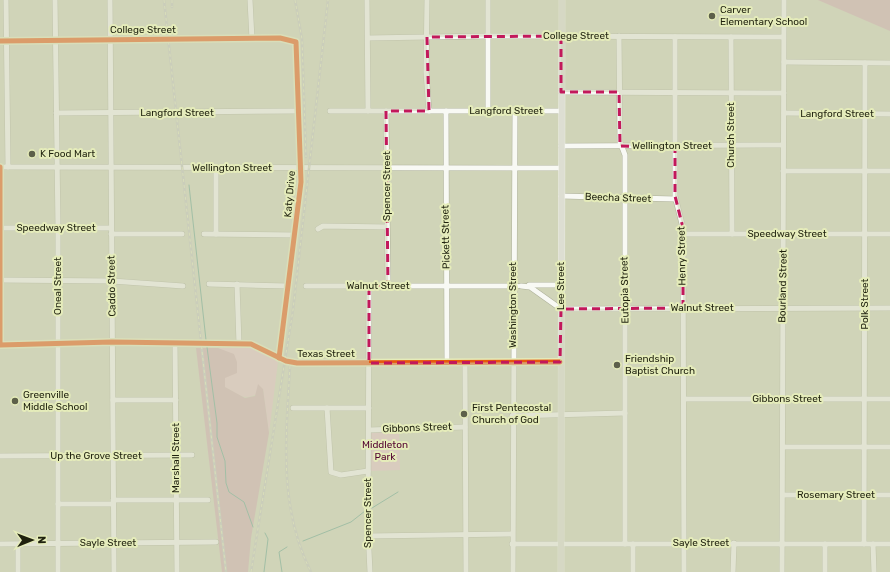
<svg xmlns="http://www.w3.org/2000/svg" width="890" height="572" viewBox="0 0 890 572" font-family="Rubik,sans-serif">
	<rect width="100%" height="100%" fill="#d0d4b8"/>
	<g fill="#e5c4c5">
		<path d="M248 347 256 348 278 362 269 433 263 389C247 403 241 396 225 387L219 348Z"/>
		<polygon points="399,430 400,470 371,471 371,431"/>
	</g>
	<g fill="#d1adb0">
		<polygon points="818,0 890,0 890,31"/>
		<polygon points="196,348 218,348 234,354 237,362 237,373 225,378 225,387 245,398 255,396 258,384 263,389 269,433 251,538 248,572 222,572"/>
	</g>
	<g fill="none" stroke-linecap="round" stroke-linejoin="round">
		<g stroke="#6aa68f" stroke-width="1">
			<polyline points="189,185 206,340"/>
			<polyline points="207,347 217,423 217,437 225,461 226,483 229,492 244,502 253,527"/>
			<polyline points="372,508 398,492"/>
			<polyline points="303,541 351,522 365,511"/>
			<polyline points="264,572 268,539 265,533"/>
			<polyline points="282,572 279,552 287,547"/>
		</g>
		<defs>
			<g id="minor">
				<polyline points="6,0 8,167"/>
				<polyline points="55,0 58,228 58,572"/>
				<polyline points="110,0 114,572"/>
				<polyline points="250,0 252,39"/>
				<polyline points="367,0 368,111"/>
				<polyline points="427,0 426,72 429,111"/>
				<polyline points="619,36 620,142 625,155 625,544"/>
				<polyline points="675,37 675,196 683,228 684,572"/>
				<polyline points="731,37 732,234"/>
				<polyline points="368,38 488,36 783,37"/>
				<polyline points="0,41 280,38 296,42 301,182 279,358"/>
				<polyline points="784,62 890,63"/>
				<polyline points="561,92 784,93"/>
				<polyline points="488,110 488,0"/>
				<polyline points="330,111 561,111"/>
				<polyline points="386,111 388,286"/>
				<polyline points="446,111 447,363"/>
				<polyline points="56,113 298,111"/>
				<polyline points="784,113 890,114"/>
				<polyline points="561,146 783,145"/>
				<polyline points="0,167 0,345 112,342 251,344 286,361 297,363 560,362"/>
				<polyline points="0,167 561,168"/>
				<polyline points="783,171 890,171"/>
				<polyline points="561,196 675,199"/>
				<polyline points="0,228 111,228"/>
				<polyline points="318,229 323,226 387,227"/>
				<polyline points="111,234 182,234"/>
				<polyline points="204,234 295,235"/>
				<polyline points="216,234 216,168"/>
				<polyline points="684,234 890,234"/>
				<polyline points="0,280 112,281 183,286"/>
				<polyline points="209,284 288,286"/>
				<polyline points="237,284 239,344"/>
				<polyline points="529,285 561,285"/>
				<polyline points="306,286 517,286"/>
				<polyline points="369,286 368,530 370,572"/>
				<polyline points="521,286 530,287 561,309 890,308"/>
				<polyline points="175,343 177,572"/>
				<polyline points="465,363 466,572"/>
				<polyline points="684,399 890,399"/>
				<polyline points="113,400 176,400"/>
				<polyline points="293,408 369,408"/>
				<polyline points="327,408 331,472 341,475 368,471"/>
				<polyline points="512,416 625,413"/>
				<polyline points="369,430 465,427"/>
				<polyline points="783,447 890,447"/>
				<polyline points="0,456 192,455"/>
				<polyline points="783,495 890,495"/>
				<polyline points="113,500 208,500"/>
				<polyline points="58,504 113,504"/>
				<polyline points="368,536 512,534"/>
				<polyline points="0,544 216,542"/>
				<polyline points="512,544 890,544"/>
				<polyline points="633,544 633,572"/>
				<polyline points="825,544 825,572"/>
				<polyline points="864,544 865,63"/>
				<polyline points="873,544 874,572"/>
				<polyline points="18,545 18,572"/>
				<polyline points="513,572 515,111"/>
				<polyline points="733,572 734,543"/>
				<polyline points="782,572 784,0"/>
			</g>
			<polyline id="major" points="561,572 562,0"/>
		</defs>
		<use href="#minor" stroke="#aeb19b" stroke-width="6"/>
		<use href="#major" stroke="#eaecdf" stroke-width="7"/>
		<use href="#minor" stroke="#f8f9f4" stroke-width="5"/>
		<use href="#major" stroke="#ddded2" stroke-width="6"/>
		<defs>
			<g id="rail">
				<polyline points="164,0 226,572"/>
				<polyline points="172,0 172,7"/>
				<polyline points="295,0 302,39 306,157"/>
				<path d="M290 366C286 437 278 507 311 572"/>
				<polyline points="251,572 293,310 328,0"/>
			</g>
		</defs>
		<use href="#rail" stroke="#c4c6bd" stroke-width="2.5"/>
		<use href="#rail" stroke="#e5ecba" stroke-width="1" stroke-dasharray="3" stroke-linecap="butt"/>
		<defs>
			<g id="cycleway">
				<polyline points="0,41 280,38 296,42 301,182 279,358"/>
				<polyline points="0,167 0,345 112,342 251,344 286,361 297,363 560,362"/>
			</g>
		</defs>
		<use href="#cycleway" stroke="#e5ecba" stroke-width="8"/>
		<use href="#cycleway" stroke="#e8590c" stroke-width="5"/>
	</g>
	<path d="M0 0H890V572H0ZM561 36V92H619L620 146 675 147V196L683 228V308L561 309 560 362 369 363V286H388L386 111H429L427 37Z" fill="#d0d4b8" fill-opacity=".55" fill-rule="evenodd"/>
	<path fill="none" stroke="#c2185b" stroke-width="3" stroke-dasharray="8 5" stroke-linejoin="round" d="M561 36V92H619L620 146 675 147V196L683 228V308L561 309 560 362 369 363V286H388L386 111H429L427 37Z"/>
	<g fill="#5d604a" stroke="#e5ecba" stroke-width="1.5">
		<circle cx="712" cy="16" r="4"/>
		<circle cx="32" cy="154" r="4"/>
		<circle cx="617" cy="365" r="4"/>
		<circle cx="15" cy="401" r="4"/>
		<circle cx="464" cy="414" r="4"/>
	</g>
	<g text-anchor="middle" dominant-baseline="central" stroke-width="4" stroke-linejoin="round" paint-order="stroke">
		<g font-size="10" fill="#1f210e" stroke="#e5ecba" text-anchor="start">
			<text x="720" y="10">Carver<tspan x="720" dy="12">Elementary School</tspan></text>
			<text x="40" y="154">K Food Mart</text>
			<text x="625" y="359">Friendship<tspan x="625" dy="12">Baptist Church</tspan></text>
			<text x="23" y="395">Greenville<tspan x="23" dy="12">Middle School</tspan></text>
			<text x="472" y="408">First Pentecostal<tspan x="472" dy="12">Church of God</tspan></text>
		</g>
		<g font-size="10" fill="#1f210e" stroke="#e5ecba">
			<text x="143" y="30">College Street</text>
			<text x="576" y="36">College Street</text>
			<text x="506" y="111">Langford Street</text>
			<text x="177" y="113">Langford Street</text>
			<text x="837" y="114">Langford Street</text>
			<text transform="translate(731 135) rotate(-90)">Church Street</text>
			<text x="672" y="146">Wellington Street</text>
			<text x="232" y="168">Wellington Street</text>
			<text transform="translate(387 186) rotate(-90)">Spencer Street</text>
			<text transform="translate(290 194) rotate(-85)">Katy Drive</text>
			<text transform="translate(618 198) rotate(2)">Beecha Street</text>
			<text x="56" y="228">Speedway Street</text>
			<text x="787" y="234">Speedway Street</text>
			<text transform="translate(446 237) rotate(-91)">Pickett Street</text>
			<text transform="translate(682 256) rotate(-91)">Henry Street</text>
			<text transform="translate(58 286) rotate(-90)">Oneal Street</text>
			<text transform="translate(112 286) rotate(-91)">Caddo Street</text>
			<text x="378" y="286">Walnut Street</text>
			<text transform="translate(561 286) rotate(-90)">Lee Street</text>
			<text transform="translate(783 286) rotate(-89)">Bourland Street</text>
			<text transform="translate(625 290) rotate(-91)">Eutopia Street</text>
			<text transform="translate(865 304) rotate(-90)">Polk Street</text>
			<text transform="translate(513 305) rotate(-90)">Washington Street</text>
			<text x="702" y="308">Walnut Street</text>
			<text x="326" y="354">Texas Street</text>
			<text x="787" y="399">Gibbons Street</text>
			<text transform="translate(417 428) rotate(-2)">Gibbons Street</text>
			<text x="96" y="456">Up the Grove Street</text>
			<text transform="translate(176 458) rotate(-90)">Marshall Street</text>
			<text x="836" y="495">Rosemary Street</text>
			<text transform="translate(368 513) rotate(-90)">Spencer Street</text>
			<text x="108" y="543">Sayle Street</text>
			<text x="701" y="543">Sayle Street</text>
		</g>
		<g font-size="10" fill="#52002f" stroke="#e5ecba">
			<text x="385" y="445">Middleton<tspan x="385" dy="12">Park</tspan></text>
		</g>
	</g>
	<g transform="translate(32 540) rotate(89)" stroke="#e5ecba" stroke-width="3" paint-order="stroke">
	<path d="M0-3L7 15L0 10L-7 15Z" fill="#1f210e"/>
	<text y="-6" font-size="11" font-weight="bold" text-anchor="middle" fill="#1f210e">N</text>
	</g>
</svg>
